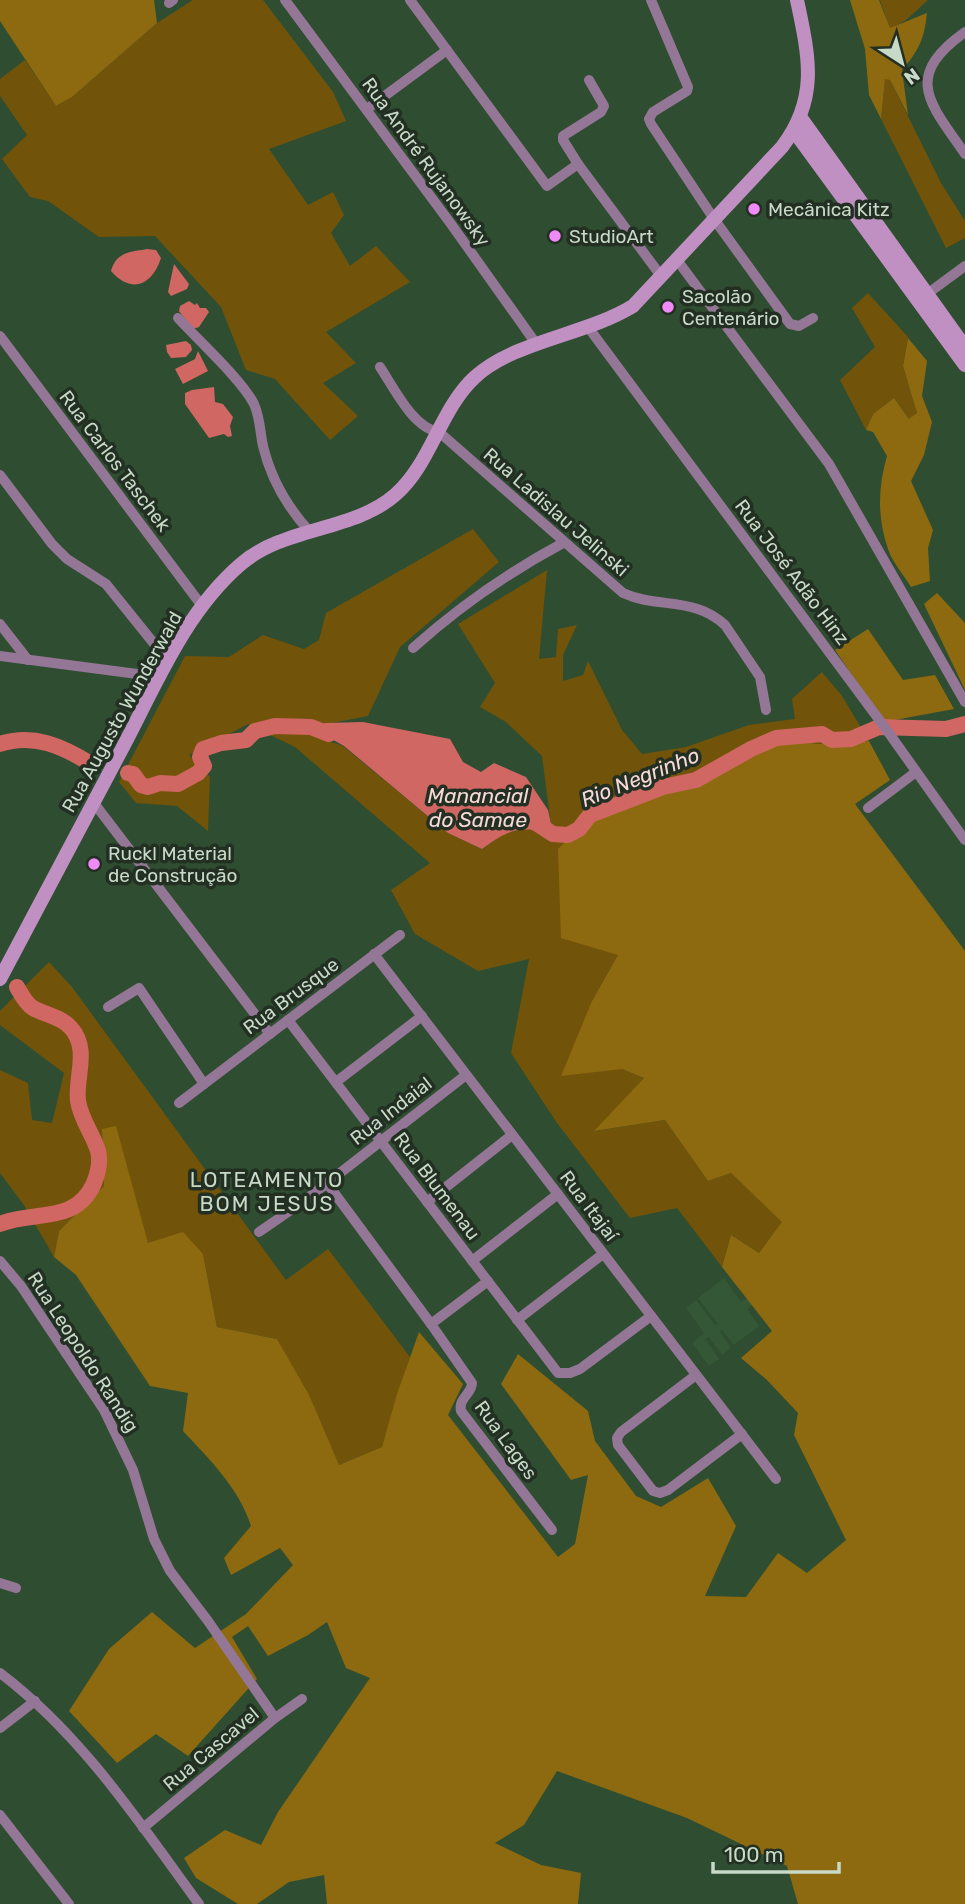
<svg xmlns="http://www.w3.org/2000/svg" width="965" height="1904" viewBox="0 0 965 1904" font-family="Rubik,sans-serif">
	<rect width="100%" height="100%" fill="#2f4d30"/>
	<polygon fill="#345835" points="724,1278 741,1302 747,1298 752,1305 747,1309 759,1326 734,1345 722,1330 720,1332 731,1348 722,1355 709,1337 705,1339 719,1359 709,1366 692,1343 704,1333 686,1308 696,1300 715,1325 718,1324 698,1298"/>
	<g fill="#71540a">
		<polygon points="193,0 263,0 333,92 346,121 269,149 308,205 333,192 344,215 331,233 350,266 376,246 410,282 326,332 356,363 323,383 358,416 330,440 275,379 246,370 221,307 155,236 99,237 48,201 30,197 2,159 27,135 0,96 0,79 25,60 56,106 72,97 157,23"/>
		<polygon points="880,0 928,0 906,20 890,29"/>
		<polygon points="885,78 890,80 941,183 965,221 965,238 946,248 881,119"/>
		<polygon points="868,293 908,337 903,366 917,413 910,420 894,398 873,414 866,430 840,380 875,347 852,308"/>
		<polygon points="473,529 499,562 400,647 368,716 296,730 343,746 448,833 482,849 505,833 530,828 552,833 542,756 506,722 480,707 495,683 458,624 547,570 539,659 556,657 558,629 577,625 563,655 563,681 583,675 588,661 622,730 642,754 686,747 749,725 795,719 792,699 822,672 842,696 869,741 819,744 761,737 700,771 606,802 618,955 592,1001 622,1069 644,1078 595,1131 665,1120 708,1181 731,1173 783,1222 759,1253 731,1235 722,1267 677,1208 630,1218 557,1123 511,1053 529,959 478,971 415,934 391,890 430,863 295,747 248,724 189,755 210,777 208,831 177,806 136,803 119,782 185,656 229,657 263,635 304,649 319,640 326,613"/>
		<polygon points="49,962 72,987 286,1280 328,1249 410,1357 382,1447 339,1465 277,1339 217,1327 203,1254 148,1243 102,1130 104,1186 59,1231 54,1257 24,1205 0,1173 0,1070 28,1083 32,1120 52,1123 64,1073 0,1025 0,1011"/>
	</g>
	<g fill="#8d6a10">
		<polygon points="0,0 154,0 157,23 72,97 56,106 0,21"/>
		<path d="M850 0H879L890 28 927 13C924 40 919 50 902 70L908 115 890 80 885 79 881 119 869 95 865 49Z"/>
		<path d="M908 338 927 361 922 396 932 422 924 455 911 481 933 530 928 548 930 581 911 587C904 575 892 562 888 549 877 517 878 487 887 456L873 432 866 430 873 414 894 398 909 419 917 413 903 366Z"/>
		<polygon points="937,593 965,623 965,690 924,604"/>
		<polygon points="868,629 903,680 935,675 954,709 884,722 835,650"/>
		<path d="M761 737 819 744 869 741 890 780 855 804 965 951V1904H798L787 1866 687 1818 557 1771 524 1825 495 1843 541 1865 581 1873 578 1904H327L324 1875 289 1882 257 1904H238L196 1878 184 1858 225 1830 261 1845 278 1812 370 1678 346 1668 327 1622 308 1635 268 1656 248 1626 232 1637 257 1679 188 1756 156 1734 117 1763 69 1711 109 1649 152 1612 195 1648 246 1614 293 1565 280 1548 231 1575 224 1558 251 1526C239 1488 210 1460 183 1431L188 1393 150 1386 76 1275 54 1257 59 1231 104 1186 102 1129 116 1126 148 1243 183 1232 203 1254 217 1327 277 1339 309 1395 339 1465 382 1447 397 1394 419 1332 463 1384 448 1415 558 1557 575 1544 588 1475 571 1480 501 1384 518 1354 588 1411 595 1441 636 1496 661 1507 708 1478 736 1526 705 1596 746 1597 778 1553 807 1573 846 1540 794 1435 798 1413 767 1380 741 1358 772 1331 722 1267 731 1235 759 1253 782 1222 731 1173 708 1181 665 1120 594 1131 644 1078 622 1069 561 1076 592 1001 618 955 561 938 558 849 606 802 700 771Z"/>
	</g>
	<g fill="#d06762">
		<path d="M147 249 156 250 161 258C152 286 131 294 111 271 116 252 130 252 147 249Z"/>
		<polygon points="174,264 189,284 187,289 171,296 168,292"/>
		<polygon points="189,301 195,305 197,303 200,308 206,308 209,312 199,327 193,329 179,311 180,306"/>
		<polygon points="186,341 191,345 192,350 186,357 171,358 167,352 166,345"/>
		<polygon points="198,351 208,371 183,384 175,369 195,359"/>
		<polygon points="214,387 215,402 223,404 233,417 230,426 232,436 228,437 224,434 209,438 185,404 185,393 192,390"/>
		<path d="M363 722 450 739 463 762 481 772 494 763 526 777 548 810 553 833C518 826 510 829 482 849L448 833 344 746 310 727 326 723Z"/>
	</g>
	<g fill="none" stroke-linecap="round" stroke-linejoin="round">
		<g stroke="#d06762" stroke-width="16">
			<path d="M0 744C33 733 62 746 91 764"/>
			<polyline points="128,773 133,774 141,785 148,787 160,783 178,784 198,773 204,766 200,757 203,749 221,743 246,740 255,731 275,726 311,727 329,734"/>
			<polyline points="536,823 553,834 568,835 579,829 590,815 663,787 696,780 751,749 776,738 822,734 832,740 851,739 879,727 946,729 965,724"/>
			<path d="M0 1224C33 1210 76 1225 94 1183 98 1173 101 1162 98 1151 93 1134 81 1120 78 1101 75 1078 90 1049 71 1028 62 1017 45 1015 33 1008 26 1004 21 994 17 987"/>
		</g>
		<g stroke="#947696" stroke-width="10">
			<polyline points="285,0 451,224 537,345"/>
			<polyline points="410,0 547,186 578,164 661,276"/>
			<polyline points="651,0 688,87 687,91 653,112 649,119 651,124 714,219 790,324 799,326 813,318"/>
			<polyline points="169,3 173,0"/>
			<path d="M965 32C902 77 930 103 965 154"/>
			<polyline points="367,109 447,50"/>
			<polyline points="578,164 563,140 563,136 601,112 604,106 589,80"/>
			<polyline points="677,260 829,464 965,702"/>
			<polyline points="927,294 965,266"/>
			<path d="M178 318C198 340 242 380 254 404 260 417 260 432 263 446 271 479 287 507 310 532"/>
			<polyline points="588,327 886,729 965,840"/>
			<polyline points="0,336 202,606"/>
			<path d="M380 367C394 388 413 428 439 432L623 593C658 609 694 596 725 625L760 677 766 710"/>
			<polyline points="0,475 52,544 67,559 106,584 168,661"/>
			<polyline points="0,624 28,660"/>
			<path d="M413 648C461 605 507 573 563 543"/>
			<polyline points="0,656 160,677"/>
			<polyline points="94,803 270,1034"/>
			<polyline points="868,808 916,772"/>
			<polyline points="374,954 776,1479"/>
			<polyline points="108,1007 139,988 204,1084"/>
			<polyline points="288,1020 558,1373 570,1373 580,1369 651,1316"/>
			<polyline points="336,1082 422,1016"/>
			<polyline points="179,1103 400,935"/>
			<polyline points="327,1183 431,1324"/>
			<polyline points="427,1202 512,1135"/>
			<polyline points="259,1232 304,1201 466,1075"/>
			<polyline points="0,1261 21,1286 104,1410 133,1470 154,1539 170,1571 208,1621 275,1718"/>
			<polyline points="472,1261 558,1194"/>
			<path d="M488 1281 431 1324 472 1383C472 1394 458 1398 461 1411L552 1530"/>
			<polyline points="517,1320 603,1254"/>
			<polyline points="696,1375 621,1432 617,1438 618,1445 653,1491 660,1493 668,1490 742,1434"/>
			<polyline points="0,1583 16,1588"/>
			<path d="M0 1673C82 1735 139 1822 199 1904"/>
			<polyline points="0,1728 35,1701"/>
			<polyline points="0,1815 69,1904"/>
			<polyline points="143,1828 275,1718 302,1699"/>
		</g>
		<g stroke="#c090c3" stroke-width="14">
			<polyline points="801,118 965,347"/>
			<polyline points="794,131 965,365"/>
			<path d="M0 979C41 901 83 823 124 745 157 682 186 611 241 564 283 527 354 531 395 495 431 464 440 409 475 377 514 341 586 335 633 306L782 147C819 98 809 57 797 0"/>
		</g>
	</g>
	<g fill="#ef8bf6" stroke="#222f22" stroke-width="2.5">
		<circle cx="754" cy="209" r="7"/>
		<circle cx="555" cy="236" r="7"/>
		<circle cx="668" cy="307" r="7"/>
		<circle cx="94" cy="864" r="7"/>
	</g>
	<g text-anchor="middle" dominant-baseline="central" stroke-width="7" stroke-linejoin="round" paint-order="stroke">
		<g font-size="19" fill="#c7d9c7" stroke="#222f22">
			<text transform="translate(426 162) rotate(54)">Rua André Rujanowsky</text>
			<text transform="translate(115 461) rotate(53)">Rua Carlos Taschek</text>
			<text transform="translate(556 512) rotate(41)">Rua Ladislau Jelinski</text>
			<text transform="translate(792 572) rotate(53)">Rua José Adão Hinz</text>
			<text transform="translate(122 712) rotate(-61)">Rua Augusto Wunderwald</text>
			<text transform="translate(291 996) rotate(-37)">Rua Brusque</text>
			<text transform="translate(391 1111) rotate(-38)">Rua Indaial</text>
			<text transform="translate(437 1186) rotate(53)">Rua Blumenau</text>
			<text transform="translate(589 1206) rotate(53)">Rua Itajaí</text>
			<text transform="translate(83 1352) rotate(57)">Rua Leopoldo Randig</text>
			<text transform="translate(506 1440) rotate(54)">Rua Lages</text>
			<text transform="translate(211 1749) rotate(-40)">Rua Cascavel</text>
		</g>
		<g font-size="19" fill="#c7d9c7" stroke="#222f22" text-anchor="start">
			<text x="768" y="209">Mecânica Kitz</text>
			<text x="569" y="236">StudioArt</text>
			<text x="682" y="296">Sacolão<tspan x="682" dy="22">Centenário</tspan></text>
			<text x="108" y="853">Ruckl Material<tspan x="108" dy="22">de Construção</tspan></text>
		</g>
		<g font-size="21" font-style="italic" fill="#f6d9d6" stroke="#222f22">
			<text transform="translate(640 777) rotate(-22)">Rio Negrinho</text>
			<text x="478" y="795">Manancial<tspan x="478" dy="24">do Samae</tspan></text>
		</g>
		<g font-size="21" letter-spacing="2" fill="#c7d9c7" stroke="#222f22">
			<text x="267" y="1179">LOTEAMENTO<tspan x="267" dy="24">BOM JESUS</tspan></text>
		</g>
	</g>
	<g transform="translate(902 63) rotate(144)" stroke="#222f22" stroke-width="5" paint-order="stroke">
	<path d="M0-5L12 26L0 18L-12 26Z" fill="#c7d9c7"/>
	<text y="-10" font-size="19" font-weight="bold" text-anchor="middle" fill="#c7d9c7">N</text>
	</g>
	<path d="M713 1862v10h126v-10" fill="none" stroke="#c7d9c7" stroke-width="3.5"/>
	<text x="724" y="1862" font-size="21" fill="#c7d9c7" stroke="#222f22" stroke-width="5" paint-order="stroke">100 m</text>
</svg>
